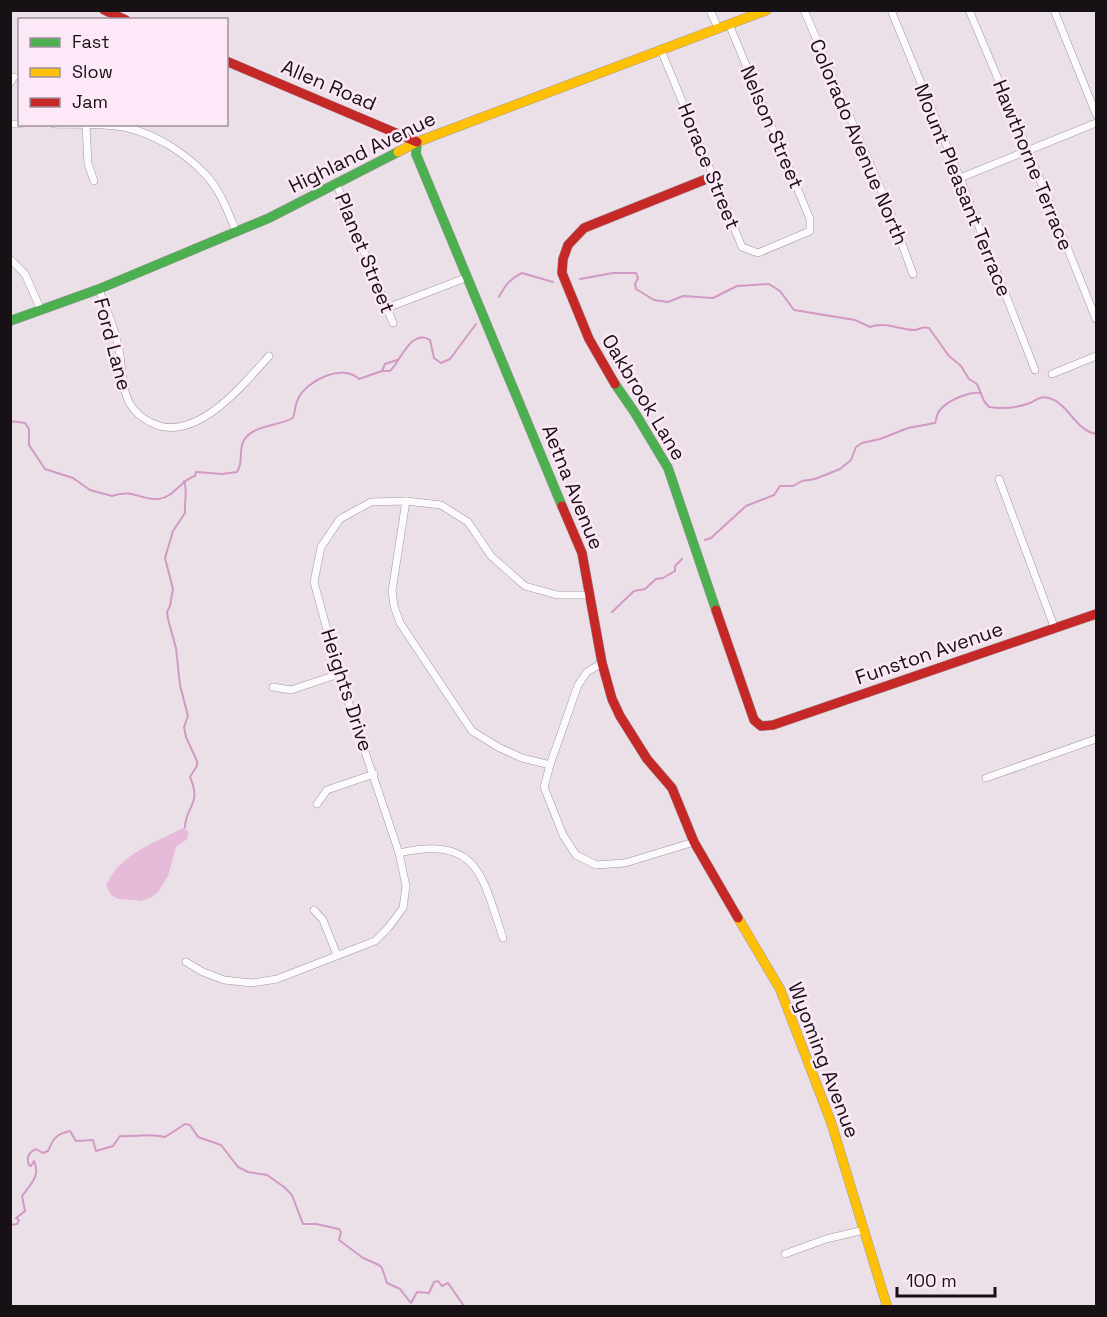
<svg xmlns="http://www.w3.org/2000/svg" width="1107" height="1317" viewBox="0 0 1107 1317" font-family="'Space Grotesk',sans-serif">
	<rect width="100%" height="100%" fill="#ebe0e8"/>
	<path fill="#e6bbda" d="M185 827 189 834 186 840 176 847 168 876 158 892 152 897 141 901 118 899 111 895 106 885C120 853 157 842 185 827Z"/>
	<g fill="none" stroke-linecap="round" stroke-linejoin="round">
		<g stroke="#d299c4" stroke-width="2">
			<path d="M580 279 613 273H636L638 278 635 284 636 289 654 300 668 302 683 296 713 298 737 286 769 284 780 291 794 310 855 320 870 327C885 321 900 330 915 330 921 329 922 326 929 328L949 356 961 366 969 379 977 384 984 401 989 407C1001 409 1015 408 1027 404 1034 402 1040 395 1049 398 1069 404 1075 430 1096 434"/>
			<path d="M499 297C505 285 511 278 522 273L553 282"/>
			<polyline points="382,371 385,364 397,360"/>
			<path d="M10 421 25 423 29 429V445L45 469 73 478 90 490 112 496C132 488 143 501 159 499 174 497 181 480 195 476L196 472 222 474 237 472C244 462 238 450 244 440 253 425 279 426 293 418 295 412 295 405 298 399 306 381 342 363 359 379L382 371H390C400 362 411 328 430 340L434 358 441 363 450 359 476 324"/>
			<path d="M184 481C188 491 184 502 185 513L173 531 165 558 173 589 170 606 167 612 168 619 176 648 180 685 188 716 184 727 186 737 197 761V766L190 777C202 805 186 805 185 827"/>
			<path d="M705 540 711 538 746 506 774 495 780 486H793L802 481 815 479 840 469 851 460 856 447 862 443 880 439 908 428 935 423C937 419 936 414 940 410 948 400 970 391 981 393"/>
			<polyline points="612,612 634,591 645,589 656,579 663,578 675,571 675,566 682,559"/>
			<path d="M10 1225 17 1224 19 1220 16 1218 25 1211 22 1196C30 1185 41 1176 34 1161L31 1166 29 1165C26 1157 29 1152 36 1149L43 1153 48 1151C53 1139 56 1134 70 1131L76 1141 93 1140 96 1151 113 1146 120 1136C136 1137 148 1133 165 1137L185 1124 190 1125 198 1137 221 1145 238 1167 248 1172 267 1175 284 1187 292 1195 303 1224H316L339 1229 341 1232 339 1240 363 1258 379 1265 382 1268 387 1283 400 1289 411 1303 417 1292 429 1293 434 1282 438 1281 442 1286 448 1283 464 1306"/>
		</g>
		<defs>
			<g id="street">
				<polyline points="710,10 718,28"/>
				<polyline points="804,10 888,206 913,274"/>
				<polyline points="891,10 960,178 1035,370"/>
				<polyline points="969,10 1028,150 1096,319"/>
				<polyline points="1054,10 1096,114"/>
				<polyline points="661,50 742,247 758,253 810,231 810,219 729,24"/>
				<polyline points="10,83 14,77"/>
				<polyline points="10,124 20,124"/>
				<path d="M54 124C78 125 105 123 128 128 157 135 185 153 206 175 220 190 228 212 236 231"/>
				<polyline points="86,125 88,164 94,181"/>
				<polyline points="960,178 1096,123"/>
				<polyline points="336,183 393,323"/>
				<polyline points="10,259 25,274 41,310"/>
				<path d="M99 289C105 307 114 326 118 345 123 364 120 386 130 404 135 412 142 418 150 422 194 446 243 385 269 356"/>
				<polyline points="387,308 468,277"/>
				<polyline points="1052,374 1096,356"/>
				<polyline points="999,479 1055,629"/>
				<polyline points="406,501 392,591 394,606 400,623 472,731 498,747 522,758 550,765"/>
				<polyline points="602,663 587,672 578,685 550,765 544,787 563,835 576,855 596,865 625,863 694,842"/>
				<polyline points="273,687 291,690 339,674"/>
				<polyline points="986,778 1096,739"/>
				<polyline points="317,804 327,790 374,774"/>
				<path d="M399 853C479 835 482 876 503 938"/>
				<polyline points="314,910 323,920 337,955"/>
				<polyline points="186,962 203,972 224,980 252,983 277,979 375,941 388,928 403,908 406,886 399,853 339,674 314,582 321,547 340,519 371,502 406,501 441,505 468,522 491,556 525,586 557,595 590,595"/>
				<polyline points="785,1254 826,1239 864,1230"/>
			</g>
			<g id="fast">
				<polyline points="417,142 416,154 562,506"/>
				<polyline points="10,321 99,289 269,218 398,152"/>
				<polyline points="615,384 635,413 668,468 716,610"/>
			</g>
			<g id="slow">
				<polyline points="398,152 417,142 767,10"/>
				<polyline points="738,918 780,989 831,1122 887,1306"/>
			</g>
			<g id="jam">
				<polyline points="104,10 126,20"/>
				<polyline points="226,61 417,142"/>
				<polyline points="615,384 589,339 562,273 563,259 568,245 584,228 714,176"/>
				<polyline points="562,506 582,553 602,663 612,699 620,716 647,759 672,788 694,842 738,918"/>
				<polyline points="716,610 754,720 761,726 773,725 1096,614"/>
			</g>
		</defs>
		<use href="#street" stroke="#9f979d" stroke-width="8"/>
		<use href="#fast" stroke="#9f979d" stroke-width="10"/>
		<use href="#slow" stroke="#9f979d" stroke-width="10"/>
		<use href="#jam" stroke="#9f979d" stroke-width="10"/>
		<use href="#street" stroke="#fcfafc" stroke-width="7"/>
		<use href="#fast" stroke="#4caf50" stroke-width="9"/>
		<use href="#slow" stroke="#ffc107" stroke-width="9"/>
		<use href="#jam" stroke="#c62828" stroke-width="9"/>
	</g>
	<g text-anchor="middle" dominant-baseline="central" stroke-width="5" stroke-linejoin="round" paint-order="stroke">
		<g font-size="20" fill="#171015" stroke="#fde8f7">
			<text transform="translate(329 85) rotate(23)">Allen Road</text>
			<text transform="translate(772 127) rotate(67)">Nelson Street</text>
			<text transform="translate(859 142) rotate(67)">Colorado Avenue North</text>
			<text transform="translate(362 152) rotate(-26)">Highland Avenue</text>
			<text transform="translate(1033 165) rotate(68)">Hawthorne Terrace</text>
			<text transform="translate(709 166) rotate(68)">Horace Street</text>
			<text transform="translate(963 190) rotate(68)">Mount Pleasant Terrace</text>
			<text transform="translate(365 253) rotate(68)">Planet Street</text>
			<text transform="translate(113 344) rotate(75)">Ford Lane</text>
			<text transform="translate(644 397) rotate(59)">Oakbrook Lane</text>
			<text transform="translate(573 487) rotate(68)">Aetna Avenue</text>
			<text transform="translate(929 653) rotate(-19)">Funston Avenue</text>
			<text transform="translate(347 690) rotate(72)">Heights Drive</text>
			<text transform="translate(824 1060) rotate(69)">Wyoming Avenue</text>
		</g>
	</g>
	<rect width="1107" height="1317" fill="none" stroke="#171015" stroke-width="24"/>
	<rect x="18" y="18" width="210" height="108" fill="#fde8f7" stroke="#a1929d" stroke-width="1.5"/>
	<rect x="30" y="38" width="30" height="9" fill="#4caf50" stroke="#a1929d" stroke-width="1.5"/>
	<text x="72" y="48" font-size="18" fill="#171015">Fast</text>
	<rect x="30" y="68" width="30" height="9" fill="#ffc107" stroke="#a1929d" stroke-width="1.5"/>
	<text x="72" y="78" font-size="18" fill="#171015">Slow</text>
	<rect x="30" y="98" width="30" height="9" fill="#c62828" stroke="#a1929d" stroke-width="1.5"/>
	<text x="72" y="108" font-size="18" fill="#171015">Jam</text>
	<path d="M897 1287v9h98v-9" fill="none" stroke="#171015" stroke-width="3"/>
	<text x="906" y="1287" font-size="18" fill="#171015" stroke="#fde8f7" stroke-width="4.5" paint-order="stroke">100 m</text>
</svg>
